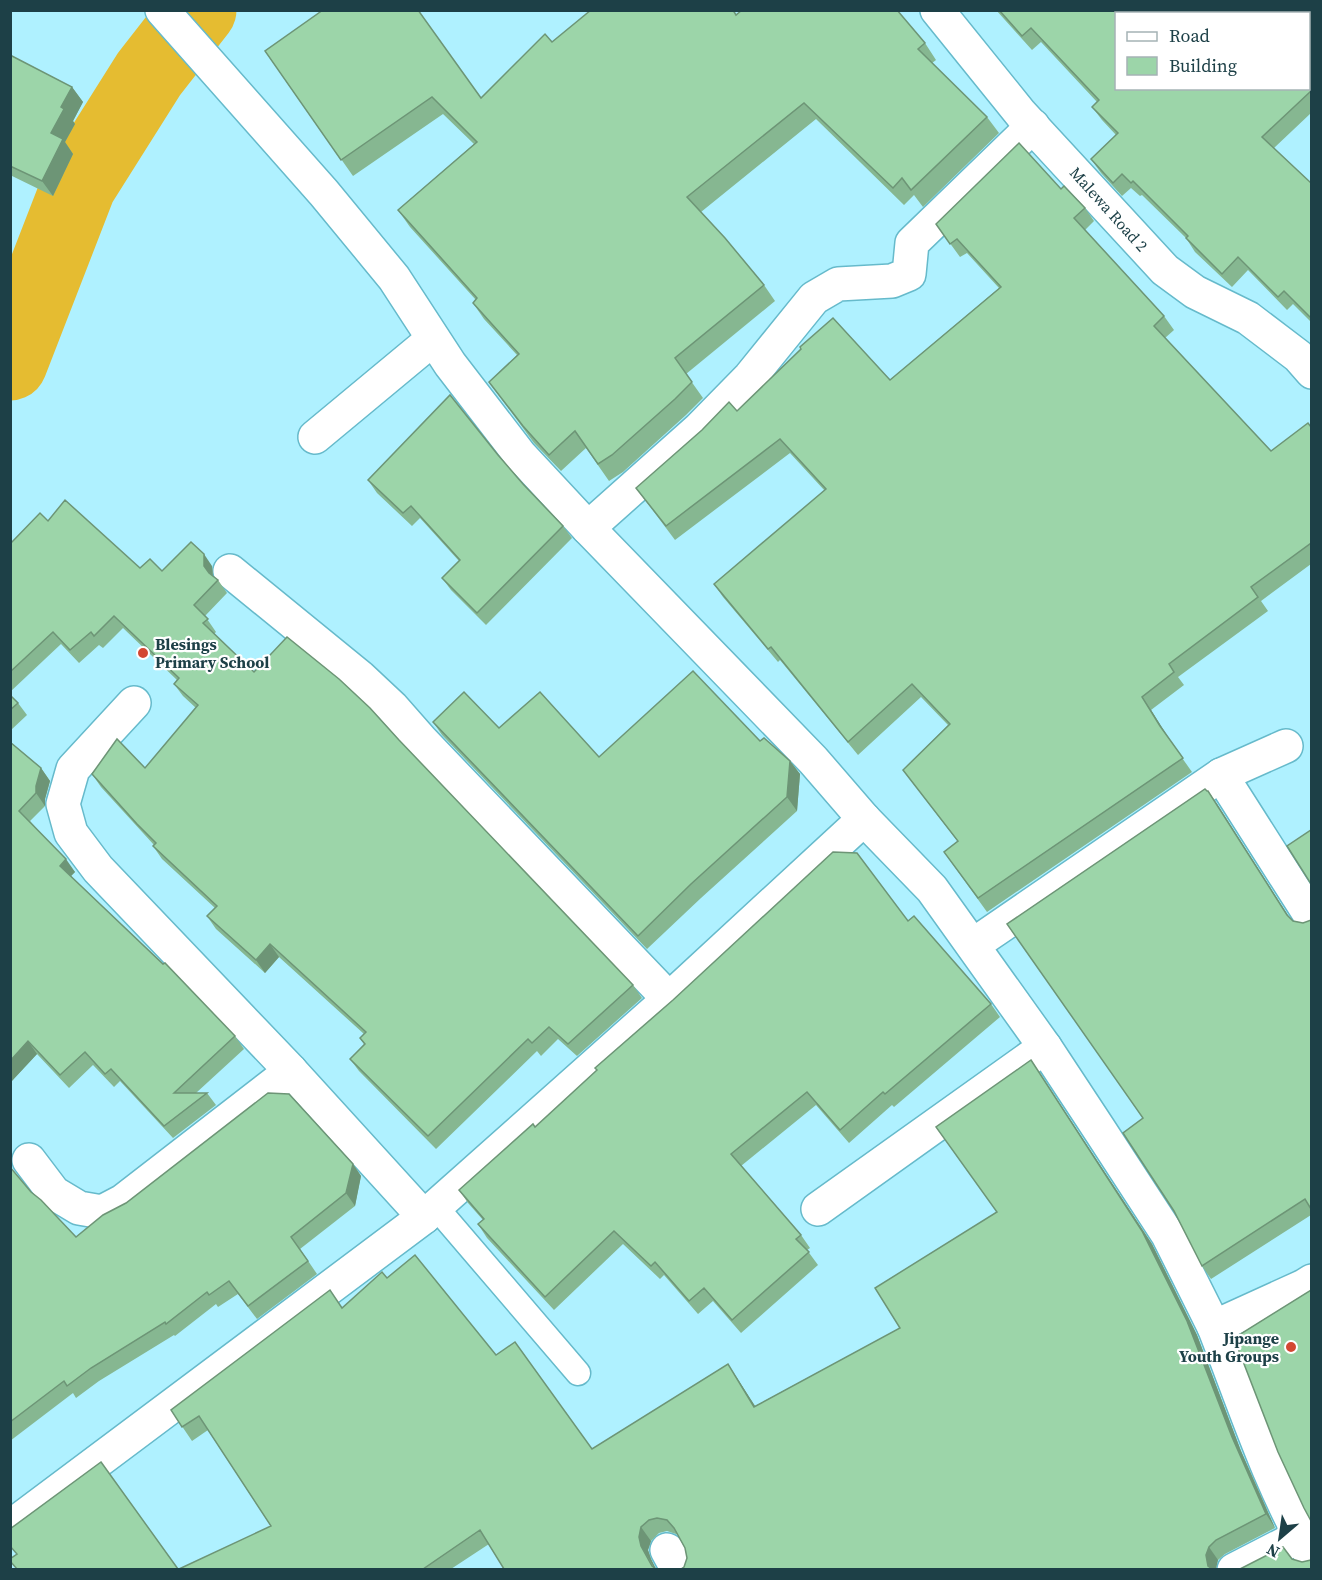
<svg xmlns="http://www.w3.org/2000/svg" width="1322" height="1580" viewBox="0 0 1322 1580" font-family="'Source Serif 4',serif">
	<rect width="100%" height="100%" fill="#aff1ff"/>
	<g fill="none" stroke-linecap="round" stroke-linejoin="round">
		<polyline stroke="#e5bc31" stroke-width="75" points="10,363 79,185 149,74 199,10"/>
		<defs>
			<polyline id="service" points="435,1206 578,1373"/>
			<g id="minor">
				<polyline points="162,10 324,193 394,278 450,364 520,455 588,528 813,760 864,819 932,889 1045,1047 1099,1129 1168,1235 1214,1327 1304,1286 1312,1281"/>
				<polyline points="937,10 1021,114 1165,270 1195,292 1248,318 1298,356 1312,372"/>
				<polyline points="315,437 433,339"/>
				<polyline points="588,528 699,429 750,377 814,298 838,284 892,281 909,274 912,243 1033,126"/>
				<polyline points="230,571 360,677 392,707 421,740 669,999"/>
				<polyline points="134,703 73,769 63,804 71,833 98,869 291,1071 424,1217"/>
				<polyline points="1221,775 1312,918"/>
				<polyline points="973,945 1221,775 1286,746"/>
				<polyline points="29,1160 54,1193 79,1208 102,1212 123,1201 291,1071"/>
				<polyline points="818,1209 1045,1047"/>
				<path d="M1214 1327C1244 1404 1270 1485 1312 1557"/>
				<polyline points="10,1527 424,1217 669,999 864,819"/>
				<polyline points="667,1550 678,1570"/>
				<polyline points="1234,1570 1300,1536"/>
			</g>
		</defs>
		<use href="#service" stroke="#66bacb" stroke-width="27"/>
		<use href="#minor" stroke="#66bacb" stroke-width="36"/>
		<use href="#service" stroke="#fff" stroke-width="24"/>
		<use href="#minor" stroke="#fff" stroke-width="33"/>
	</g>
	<g fill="#86b791">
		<polygon points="996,10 1168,10 1165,14 1116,14 1116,88 1308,88 1311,10 1311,113 1274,148 1311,183 1311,322 1293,304 1287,310 1248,270 1232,287 1195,252 1186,238 1142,195 1140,196 1131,188 1122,196 1101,173 1091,159 1116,135 1102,120 1092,107 1097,102 1041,42 1032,50"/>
		<polygon points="736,15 925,43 936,60 932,63 987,117 999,133 923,207 914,195 904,205 816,119 701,212 764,285 775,301 686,374 703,398 686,415 623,472 609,481 586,448 561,471 534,443 489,382 517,355 484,319 473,303 476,300 410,227 398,210 474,144 443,114 353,176 265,51 481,98 552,42"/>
		<polygon points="10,55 72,87 83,102 73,121 75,124 65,142 73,154 53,196 10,175"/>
		<polygon points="1061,189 1085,208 1094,221 1085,230 1164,316 1174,330 1165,338 1271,451 1311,427 1311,564 1261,601 1268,611 1178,677 1184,685 1151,710 1168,738 1192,772 987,912 944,852 958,842 903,770 948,725 921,697 858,755 780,660 778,662 723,597 714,584 825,491 790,453 675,540 636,488 737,411 890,380 999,288 967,253 960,257 936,224"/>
		<polygon points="498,455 523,484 563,526 572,538 486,625 451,590 442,578 459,561 420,518 412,526 377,493 368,480"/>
		<polygon points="48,521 140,568 162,571 212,566 213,576 218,580 227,593 205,616 216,632 214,634 254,672 399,740 633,985 642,998 577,1056 558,1039 541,1056 537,1051 436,1149 359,1071 350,1059 364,1044 360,1038 364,1034 279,957 265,973 216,929 207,916 215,908 162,859 153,846 154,845 101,787 92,774 145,768 196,708 183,696 174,684 177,680 123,628 103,648 99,645 79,663 61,644 10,692 10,544"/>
		<polygon points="10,695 18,703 27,715 10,731"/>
		<polygon points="433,722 499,728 599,757 760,741 790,761 800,774 797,811 701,898 647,949 442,735"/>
		<polygon points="10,742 41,768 50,781 45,799 45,806 30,821 75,872 71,876 235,1036 244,1049 196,1093 207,1093 216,1105 173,1138 120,1081 114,1087 93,1065 69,1088 37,1054 10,1083"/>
		<polygon points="1207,791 1208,791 1217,804 1289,917 1293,921 1303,923 1311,920 1311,1215 1211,1279 1202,1266 1143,1118"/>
		<polygon points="908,921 991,1004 1000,1017 894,1107 892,1105 849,1143 816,1105 741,1166 801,1235 810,1248 807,1250 818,1265 741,1333 713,1301 698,1314 664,1275 660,1279 623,1244 554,1310 487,1238 478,1224 483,1220 468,1203 459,1190 535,1127"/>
		<polygon points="1031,1060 1152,1244 1197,1335 1241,1451 1275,1528 1225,1554 1218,1560 1215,1569 684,1567 687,1558 685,1548 679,1536 676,1534 667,1531 659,1533 651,1541 648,1550 651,1559 656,1569 489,1544 451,1569 179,1569 271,1526 208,1430 192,1441 171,1410 342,1308 387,1278 496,1355 592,1449 737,1378 755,1406 900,1328 997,1212"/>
		<polygon points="353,1164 361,1176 355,1206 300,1249 317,1274 257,1319 238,1294 218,1307 216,1304 175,1336 174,1335 99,1381 76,1398 73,1393 10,1441 10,1167 31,1192 76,1237"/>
	</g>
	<g fill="#6d9576">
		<polygon points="72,87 83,102 73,121 75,124 65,142 73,154 53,196 42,181 51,133 61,107"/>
		<polygon points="204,554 212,566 213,578 204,566"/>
		<polygon points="1142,697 1151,710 1170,740 1160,726"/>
		<polygon points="790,761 800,774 797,811 787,797"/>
		<polygon points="41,768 50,781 45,799 45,806 36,793 36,786"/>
		<polygon points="1208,791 1217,804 1296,928 1287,915"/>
		<polygon points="66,859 75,872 69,878 60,866"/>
		<polygon points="270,944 279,957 265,973 256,960"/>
		<polygon points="28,1041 37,1054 10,1083 10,1061"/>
		<polygon points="1031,1060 1152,1244 1197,1335 1241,1451 1275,1528 1266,1514 1232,1437"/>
		<polygon points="353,1164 361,1176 355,1206 346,1193"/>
		<polygon points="728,1364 764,1420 754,1407"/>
		<polygon points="641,1527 651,1541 648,1550 651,1559 656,1569 655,1569 641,1546 639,1537"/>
		<polygon points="1209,1547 1218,1560 1216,1569 1211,1569 1208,1566 1206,1555"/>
	</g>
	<g fill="#9cd5a9" stroke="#6d9576" stroke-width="1.5">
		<polygon points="323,10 418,10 481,98 545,34 552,42 591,10 733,10 736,15 742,10 897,10 925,43 918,49 987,117 911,190 902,178 893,188 804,103 687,197 725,238 764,285 675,358 692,382 675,399 612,455 598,464 575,431 549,455 523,426 489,382 519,354 473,303 477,298 398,210 477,142 432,97 341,160 265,51"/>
		<polygon points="999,10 1157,10 1160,14 1116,14 1116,88 1308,88 1308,14 1255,14 1258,10 1311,10 1311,91 1262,137 1311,183 1311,318 1284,291 1278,297 1238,257 1222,274 1186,238 1188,236 1133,181 1131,183 1122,174 1113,183 1091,159 1118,133 1092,107 1099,100 1031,28 1022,36"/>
		<polygon points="10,55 72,87 61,107 64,109 51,133 63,139 42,181 10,166"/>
		<polygon points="1019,143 1061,189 1064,186 1085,208 1074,218 1164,316 1154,326 1271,451 1308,423 1311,427 1311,543 1251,587 1258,597 1169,664 1174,672 1142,697 1160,726 1183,758 978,898 944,852 958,841 903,770 950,724 912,684 848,742 771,647 768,649 714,584 826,489 780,439 666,526 636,488 702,430 729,402 737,411 801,349 800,347 833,318 890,380 1001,287 957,239 950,244 936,224"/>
		<polygon points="450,395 498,455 523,484 563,526 477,613 442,578 460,560 411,506 403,513 368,480"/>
		<polygon points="65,500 140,568 150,559 162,571 191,542 204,554 204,566 209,573 218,580 194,605 208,619 203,623 254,672 287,637 339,679 370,708 399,740 633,985 568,1044 549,1027 532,1043 528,1039 428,1136 350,1059 365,1044 360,1038 366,1032 270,944 256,960 207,916 217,906 153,846 156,843 137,824 92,774 117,739 145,768 198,705 174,684 179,678 114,616 94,636 91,632 70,650 53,632 10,672 10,544 40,513 48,521"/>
		<polygon points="693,671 760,741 764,738 790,761 787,797 691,884 638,936 433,722 464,692 499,728 540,692 599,757"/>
		<polygon points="10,695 18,703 10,710"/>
		<polygon points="10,742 41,768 36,786 36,793 19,811 66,859 60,866 163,964 165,963 235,1036 174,1093 207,1093 164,1126 111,1069 105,1074 85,1052 60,1075 28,1041 10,1061"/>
		<polygon points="1205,789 1207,791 1208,791 1287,915 1293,921 1303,923 1311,920 1311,1209 1305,1199 1202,1266 1174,1211 1123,1133 1143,1118 1007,924"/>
		<polygon points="1311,830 1311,884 1287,846"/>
		<polygon points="833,852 857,853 908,921 914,916 991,1004 885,1094 883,1092 840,1130 807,1092 731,1154 801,1235 796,1239 809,1252 732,1320 704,1288 689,1301 655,1262 651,1266 614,1231 545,1297 478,1224 484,1219 459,1190 533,1124 535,1127 597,1070 595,1068 673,1000"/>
		<polygon points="1031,1060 1142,1231 1187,1321 1232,1437 1266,1514 1216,1540 1209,1547 1206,1555 1208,1566 1212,1569 681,1569 684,1567 687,1558 685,1548 674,1528 667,1520 657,1518 649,1520 641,1527 639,1537 641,1546 652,1566 656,1569 504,1569 480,1530 423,1569 179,1569 271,1526 199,1416 182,1427 171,1410 330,1290 342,1308 382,1272 387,1278 415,1255 496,1355 515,1342 592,1449 728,1364 754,1407 900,1328 875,1288 997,1212 936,1127"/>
		<polygon points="268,1093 289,1094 353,1164 346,1193 291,1237 308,1261 248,1306 229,1281 209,1295 207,1292 166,1324 165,1322 91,1368 67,1386 64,1381 10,1422 10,1167 31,1192 41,1200 76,1237 103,1215 126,1203"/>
		<polygon points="1311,1290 1311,1521 1304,1508 1278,1452 1234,1338"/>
		<polygon points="101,1462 178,1569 17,1569 10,1561 10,1559 17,1554 10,1546 10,1529"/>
		<polygon points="1283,1547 1292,1559 1302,1562 1311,1560 1311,1569 1240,1569"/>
	</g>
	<g fill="#d34732" stroke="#fff" stroke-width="2">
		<circle cx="143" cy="653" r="6"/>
		<circle cx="1291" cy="1347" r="6"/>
	</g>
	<g text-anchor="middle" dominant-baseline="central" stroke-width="4.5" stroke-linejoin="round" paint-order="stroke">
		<g font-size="16" fill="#1d4047" stroke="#fff">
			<text transform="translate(1109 209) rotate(48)">Malewa Road 2</text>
		</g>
		<g font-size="16" font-weight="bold" fill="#1d4047" stroke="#fff" text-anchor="start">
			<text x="155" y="644">Blesings<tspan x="155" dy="18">Primary School</tspan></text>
			<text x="1279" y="1338" text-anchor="end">Jipange<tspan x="1279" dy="18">Youth Groups</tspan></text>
		</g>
	</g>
	<rect width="1322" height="1580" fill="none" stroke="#1d4047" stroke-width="24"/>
	<rect x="1115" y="12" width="195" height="78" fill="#ffffff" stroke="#a5b3b5" stroke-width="1.5"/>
	<rect x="1127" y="32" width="30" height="9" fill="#ffffff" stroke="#a5b3b5" stroke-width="1.5"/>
	<text x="1169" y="42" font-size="18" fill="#1d4047">Road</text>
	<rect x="1127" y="57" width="30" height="18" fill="#9cd5a9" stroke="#a5b3b5" stroke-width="1.5"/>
	<text x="1169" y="72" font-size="18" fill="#1d4047">Building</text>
	<g transform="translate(1280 1538) rotate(209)" stroke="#ffffff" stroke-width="4.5" paint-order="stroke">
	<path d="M0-4.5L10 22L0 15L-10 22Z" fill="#1d4047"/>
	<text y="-9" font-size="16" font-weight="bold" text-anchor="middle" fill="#1d4047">N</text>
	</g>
</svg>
